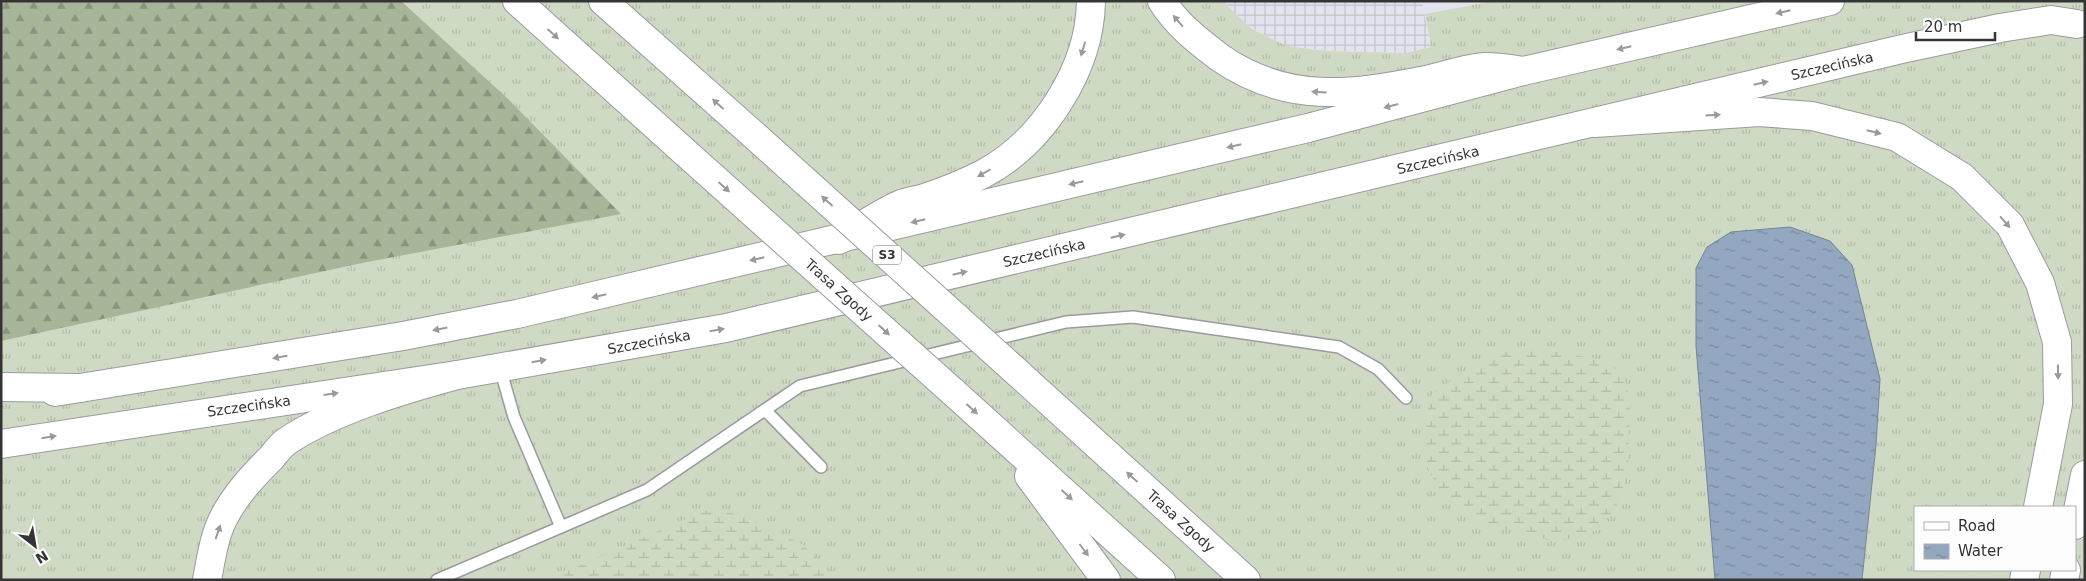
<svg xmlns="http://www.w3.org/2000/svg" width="2086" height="581" viewBox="0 0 2086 581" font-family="'DejaVu Sans',sans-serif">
	<defs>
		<pattern id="industrial-grid" width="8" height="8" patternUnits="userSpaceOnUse" patternTransform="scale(1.25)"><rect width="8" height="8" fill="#e3e3ef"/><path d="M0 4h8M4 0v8" fill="none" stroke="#c3c3ce"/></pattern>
		<pattern id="grass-tufts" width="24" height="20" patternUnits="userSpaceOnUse" patternTransform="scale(1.25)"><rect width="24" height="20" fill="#cedac3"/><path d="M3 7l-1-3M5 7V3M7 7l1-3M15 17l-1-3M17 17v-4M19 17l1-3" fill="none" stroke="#b2bca8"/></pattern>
		<pattern id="forest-firs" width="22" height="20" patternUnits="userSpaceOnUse" patternTransform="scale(1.25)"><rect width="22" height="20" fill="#a7b599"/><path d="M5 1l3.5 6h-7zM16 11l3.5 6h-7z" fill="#89947e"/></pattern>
		<pattern id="wetland-marsh" width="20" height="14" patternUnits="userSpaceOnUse" patternTransform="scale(1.25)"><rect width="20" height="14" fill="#cedac3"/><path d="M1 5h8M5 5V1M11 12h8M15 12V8" fill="none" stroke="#b2bca8"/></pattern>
		<pattern id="water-ripples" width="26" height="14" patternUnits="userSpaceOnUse" patternTransform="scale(1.25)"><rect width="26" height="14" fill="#93a7c0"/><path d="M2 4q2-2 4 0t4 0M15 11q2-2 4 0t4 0" fill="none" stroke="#79899d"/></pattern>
	</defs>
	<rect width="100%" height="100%" fill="#efeff3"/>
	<polygon fill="#e3e3ef" points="1422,1 1493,1 1425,14"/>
	<polygon fill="url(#industrial-grid)" points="1222,1 1422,1 1431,47 1406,53 1326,51 1287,46 1252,29"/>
	<path fill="url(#grass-tufts)" fill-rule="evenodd" d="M1 1H1222L1252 29 1287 46 1326 51 1406 53 1431 47 1425 14 1493 1H2085V580H1ZM1915 507H2075V570H1915Z"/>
	<polygon fill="url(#forest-firs)" points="1,1 401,1 507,98 621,214 362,263 1,341"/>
	<g fill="url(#wetland-marsh)">
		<polygon points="1509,351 1556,352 1603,360 1624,375 1630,402 1628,472 1616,508 1597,530 1557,542 1491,526 1445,499 1428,469 1423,426 1432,394 1467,369"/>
		<polygon points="704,511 728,512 749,519 803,545 822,563 832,580 547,580"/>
	</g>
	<polygon fill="url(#water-ripples)" stroke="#768497" points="1790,227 1830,241 1852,265 1880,379 1876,445 1862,580 1715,580 1696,346 1696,268 1707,247 1731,232"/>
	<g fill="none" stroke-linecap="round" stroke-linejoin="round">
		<defs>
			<g id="lane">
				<polyline points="765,410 821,467"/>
				<polyline points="561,527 647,490 800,386 1066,322 1133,317 1339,347 1378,369 1406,398"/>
				<polyline points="437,580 561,527 514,417 500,368"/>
			</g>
			<g id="secondary">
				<polyline points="55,392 403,336 517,314 1308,128 1523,71 1830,1"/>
				<polyline points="1,444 457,375 726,328 1902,49 2000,28 2051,20 2077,24"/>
			</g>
			<g id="highway">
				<polyline points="517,1 687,154"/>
				<polyline points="603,1 755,136"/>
				<path d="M1162 1C1176 24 1198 41 1219 57 1286 104 1351 95 1426 80 1445 76 1466 68 1485 67 1498 67 1511 69 1523 71"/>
				<polyline points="1595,123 1759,112 1812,116 1897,137 1962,177 2010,225 2040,283 2057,342 2058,404 2038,507"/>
				<path d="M839 240C859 228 880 213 901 204 910 201 919 200 927 197 946 191 965 183 983 174 1043 142 1090 69 1091 1"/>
				<polyline points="1019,374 1246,580"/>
				<polyline points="1,387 80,388"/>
				<polyline points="952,391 1161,580"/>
				<polyline points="1029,476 1106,580"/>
				<polyline points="2075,525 2085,475"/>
				<path d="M207 580C211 559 214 536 224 517 236 494 253 476 271 458 276 452 281 445 287 441 334 410 402 390 457 375"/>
				<polyline points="2024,580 2026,570"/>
				<polyline points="2064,580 2066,570"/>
			</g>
		</defs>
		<use href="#lane" stroke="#9a9b9e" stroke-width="14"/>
		<use href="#secondary" stroke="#9a9b9e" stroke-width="30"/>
		<use href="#highway" stroke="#9a9b9e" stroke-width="30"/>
		<use href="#lane" stroke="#fff" stroke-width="11"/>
		<use href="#secondary" stroke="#fff" stroke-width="28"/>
		<use href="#highway" stroke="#fff" stroke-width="28"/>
		<defs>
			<g id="highway-bridge">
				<polyline points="755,136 1019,374"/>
				<polyline points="687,154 952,391"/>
			</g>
		</defs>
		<use href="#highway-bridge" stroke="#9a9b9e" stroke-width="30" stroke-linecap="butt"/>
		<use href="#highway-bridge" stroke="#fff" stroke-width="28"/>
	</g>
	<defs><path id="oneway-solid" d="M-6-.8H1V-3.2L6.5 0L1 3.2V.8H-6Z" transform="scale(1.25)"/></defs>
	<g fill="#9a9a9a">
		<use href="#oneway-solid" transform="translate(1783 12) rotate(167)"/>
		<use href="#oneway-solid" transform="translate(1178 21) rotate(-131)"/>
		<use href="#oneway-solid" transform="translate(553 34) rotate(42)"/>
		<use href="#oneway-solid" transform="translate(1624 48) rotate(167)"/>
		<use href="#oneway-solid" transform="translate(1083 49) rotate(107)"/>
		<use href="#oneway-solid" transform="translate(1761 83) rotate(-13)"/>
		<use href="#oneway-solid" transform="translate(1319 92) rotate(-177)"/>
		<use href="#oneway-solid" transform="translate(718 104) rotate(-138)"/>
		<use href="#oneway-solid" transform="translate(1391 106) rotate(165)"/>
		<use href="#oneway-solid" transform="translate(1713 115) rotate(-4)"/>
		<use href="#oneway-solid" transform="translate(1874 132) rotate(14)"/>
		<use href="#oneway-solid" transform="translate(1234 146) rotate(167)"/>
		<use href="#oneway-solid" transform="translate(984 173) rotate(150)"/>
		<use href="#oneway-solid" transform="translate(1076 183) rotate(167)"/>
		<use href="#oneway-solid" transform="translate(724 187) rotate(42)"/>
		<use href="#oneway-solid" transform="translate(827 201) rotate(-138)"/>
		<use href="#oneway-solid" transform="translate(918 221) rotate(167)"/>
		<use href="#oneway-solid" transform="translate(2005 222) rotate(49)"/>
		<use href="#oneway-solid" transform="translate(1118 236) rotate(-13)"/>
		<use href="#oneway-solid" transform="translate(757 259) rotate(167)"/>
		<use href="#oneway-solid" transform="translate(960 273) rotate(-13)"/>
		<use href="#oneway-solid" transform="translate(599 296) rotate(167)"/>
		<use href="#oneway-solid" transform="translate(440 329) rotate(169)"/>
		<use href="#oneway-solid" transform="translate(717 330) rotate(-10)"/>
		<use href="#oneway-solid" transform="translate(884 330) rotate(42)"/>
		<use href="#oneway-solid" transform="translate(280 357) rotate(170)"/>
		<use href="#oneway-solid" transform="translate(539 361) rotate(-10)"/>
		<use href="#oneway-solid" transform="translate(2058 372) rotate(89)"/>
		<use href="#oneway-solid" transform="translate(331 394) rotate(-8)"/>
		<use href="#oneway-solid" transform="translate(972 409) rotate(42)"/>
		<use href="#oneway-solid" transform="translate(49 437) rotate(-9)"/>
		<use href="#oneway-solid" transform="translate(1132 477) rotate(-138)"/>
		<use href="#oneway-solid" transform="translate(1067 495) rotate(42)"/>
		<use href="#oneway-solid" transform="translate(218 532) rotate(-71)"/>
		<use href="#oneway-solid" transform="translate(1084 550) rotate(53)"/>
	</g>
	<g text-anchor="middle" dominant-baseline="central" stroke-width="4" stroke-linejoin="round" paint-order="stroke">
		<rect fill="#fdfdfe" stroke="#707072" stroke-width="1" x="873" y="245.5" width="28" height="19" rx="4"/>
		<g font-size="12" font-weight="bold" fill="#343436">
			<text x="887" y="255">S3</text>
		</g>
		<g font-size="14" fill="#343436" stroke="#fdfdfe">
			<text transform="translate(1832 66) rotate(-13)">Szczecińska</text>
			<text transform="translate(1438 160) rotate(-13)">Szczecińska</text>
			<text transform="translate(1044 253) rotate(-13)">Szczecińska</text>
			<text transform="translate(839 290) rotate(42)">Trasa Zgody</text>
			<text transform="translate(649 342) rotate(-10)">Szczecińska</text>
			<text transform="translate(249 406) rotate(-8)">Szczecińska</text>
			<text transform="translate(1181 521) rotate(42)">Trasa Zgody</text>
		</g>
	</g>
	<rect width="2086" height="581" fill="none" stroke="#343436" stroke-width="5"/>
	<rect x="1914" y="506" width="162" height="65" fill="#fdfdfe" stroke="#adadae"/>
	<rect x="1924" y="522" width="25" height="8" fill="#ffffff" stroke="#adadae"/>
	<text x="1958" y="531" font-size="15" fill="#343436">Road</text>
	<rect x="1924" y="544" width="25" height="15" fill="url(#water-ripples)" stroke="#adadae"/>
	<text x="1958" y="556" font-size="15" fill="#343436">Water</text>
	<g transform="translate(35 546) rotate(149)" stroke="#fdfdfe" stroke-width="4" paint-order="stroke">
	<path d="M0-4L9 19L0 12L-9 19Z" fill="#343436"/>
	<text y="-8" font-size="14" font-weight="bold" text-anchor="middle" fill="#343436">N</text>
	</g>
	<path d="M1916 32v8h79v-8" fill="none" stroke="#343436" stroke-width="2.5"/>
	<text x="1924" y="32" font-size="15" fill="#343436" stroke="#fdfdfe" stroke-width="4" paint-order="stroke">20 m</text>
</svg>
